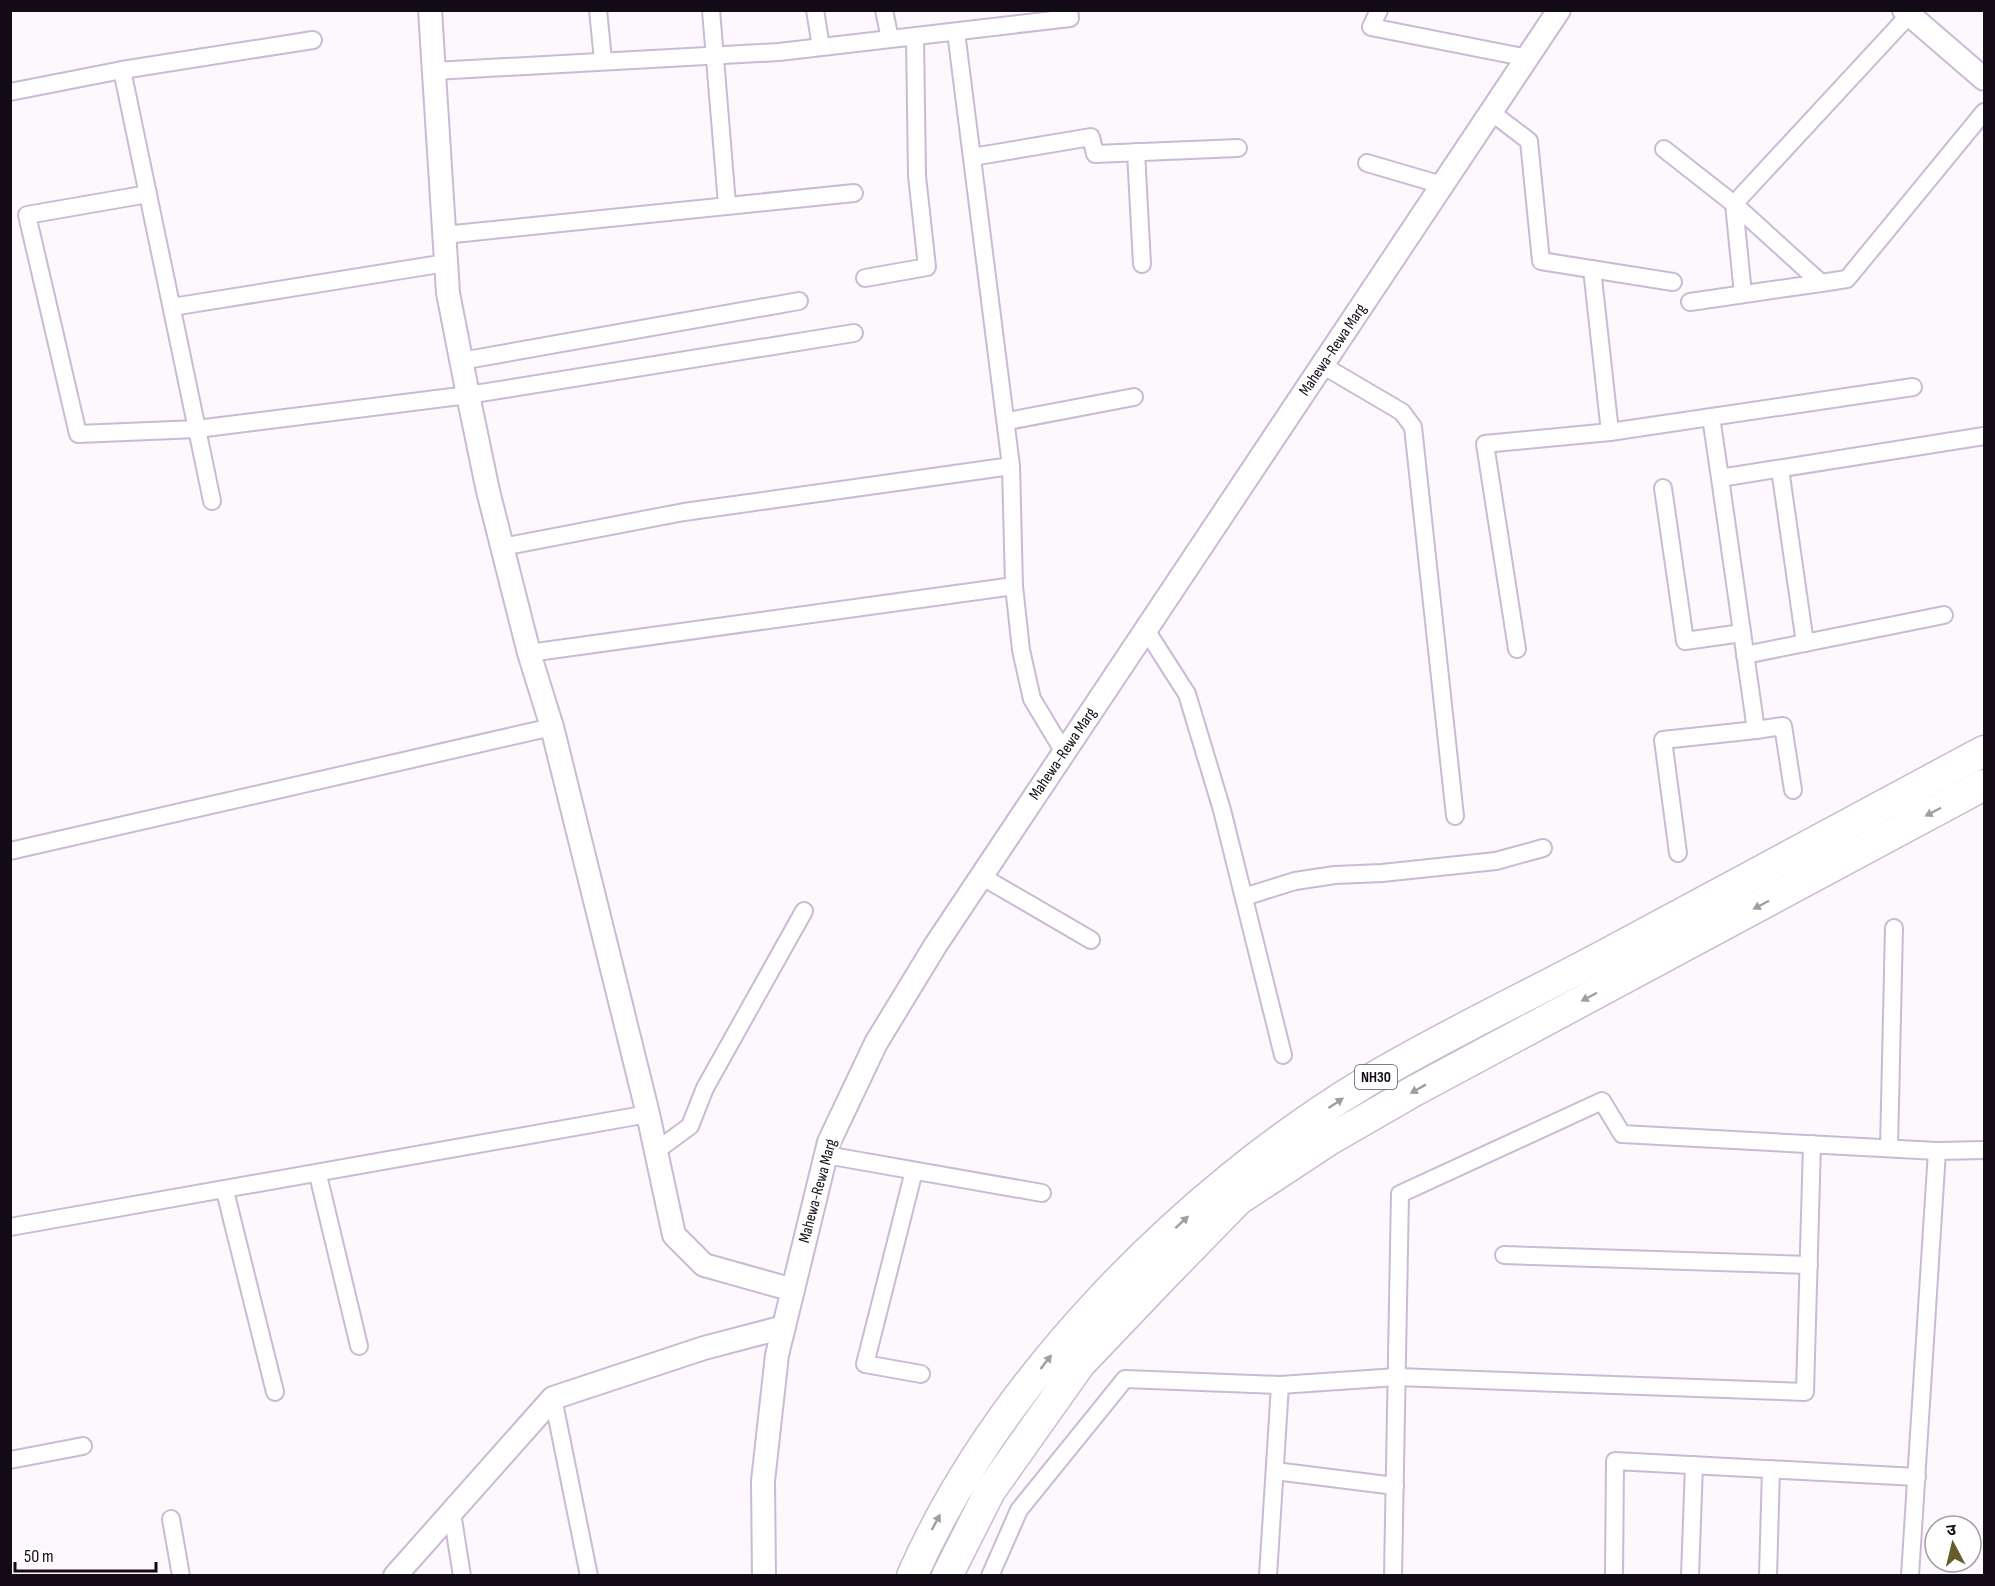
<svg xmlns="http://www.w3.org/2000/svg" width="1995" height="1586" viewBox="0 0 1995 1586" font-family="'Sofia Sans Condensed','Noto Sans Devanagari',sans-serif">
	<rect width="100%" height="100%" fill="#fcf8fe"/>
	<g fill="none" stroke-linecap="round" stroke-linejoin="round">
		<defs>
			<g id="street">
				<polyline points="598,10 603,60"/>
				<polyline points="711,10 727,204"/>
				<polyline points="815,10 821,47"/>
				<polyline points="884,10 890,39"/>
				<polyline points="1379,10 1371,27 1528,58"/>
				<polyline points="122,70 212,501"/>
				<polyline points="434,71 779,52 1070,18 1069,10"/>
				<polyline points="10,92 122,70 313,40"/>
				<polyline points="1491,112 1529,141 1541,261 1673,282"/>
				<polyline points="1664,149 1734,204 1821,283 1690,302"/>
				<polyline points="1136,152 1142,264"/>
				<polyline points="972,157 1091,137 1095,154 1238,148"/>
				<polyline points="1367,163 1442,185"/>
				<polyline points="148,194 27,215 78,434 197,429 468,395 854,333"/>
				<polyline points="444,235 854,193"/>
				<polyline points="1592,269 1610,432"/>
				<polyline points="865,278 927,267 917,176 915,37"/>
				<polyline points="1821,283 1847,279 1984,112"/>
				<polyline points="1743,294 1734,204 1909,15"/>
				<polyline points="172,307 446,263"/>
				<polyline points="461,361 799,301"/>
				<polyline points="1322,365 1402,412 1413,427 1455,816"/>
				<polyline points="1711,417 1720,478"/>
				<polyline points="1008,421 1134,397"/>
				<polyline points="1011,466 1014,586 1021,650 1032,699 1064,752"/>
				<polyline points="1780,469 1805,643"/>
				<polyline points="1663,488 1685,641 1742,633"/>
				<polyline points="502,547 684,512 1011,466 956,32"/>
				<polyline points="1146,630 1187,694 1222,810 1283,1055"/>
				<polyline points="1517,649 1485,444 1610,432 1913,387"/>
				<polyline points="529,653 1014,586"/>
				<polyline points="1745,655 1944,615"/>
				<polyline points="1793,790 1783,726 1756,730 1720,478 1984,436"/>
				<polyline points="10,851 552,727"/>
				<polyline points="1678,853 1663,740 1756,730"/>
				<polyline points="981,876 1091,940"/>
				<polyline points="1244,897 1295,881 1335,875 1382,873 1496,861 1543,848"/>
				<polyline points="1889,1148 1894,928"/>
				<polyline points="656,1151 690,1126 705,1088 804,911"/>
				<polyline points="826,1155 1042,1193"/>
				<polyline points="914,1171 865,1364 921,1374"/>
				<polyline points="318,1175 359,1346"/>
				<polyline points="225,1191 275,1392"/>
				<polyline points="10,1227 648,1114"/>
				<polyline points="1504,1255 1809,1265"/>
				<polyline points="553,1398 589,1576"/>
				<polyline points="10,1460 83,1446"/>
				<polyline points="1275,1471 1395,1486"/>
				<polyline points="452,1513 462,1576"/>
				<polyline points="171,1519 181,1576"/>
				<polyline points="990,1576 1019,1510 1125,1379 1280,1385 1397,1377 1805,1392 1812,1144"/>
				<polyline points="1268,1576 1280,1385"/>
				<polyline points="1393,1576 1400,1194 1602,1101 1622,1134 1937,1151 1984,1150"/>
				<polyline points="1614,1576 1615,1461 1917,1477"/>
				<polyline points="1690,1576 1694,1465"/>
				<polyline points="1768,1576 1771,1469"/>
				<polyline points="1910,1576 1937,1151"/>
			</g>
			<g id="secondary">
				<polyline points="430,10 448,293 468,395 488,491 529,653 552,727 648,1114 674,1235 704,1265 793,1290"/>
				<polyline points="1904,10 1984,79"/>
				<polyline points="395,1576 553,1398 704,1348 784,1327"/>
				<polyline points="764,1576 763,1481 777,1355 829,1142 876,1043 935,946 1559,10"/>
			</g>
			<g id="highway">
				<path d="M912 1576C999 1379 1183 1193 1366 1082 1441 1037 1522 999 1599 958 1727 889 1856 820 1984 751"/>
				<polyline points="947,1576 990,1491 1080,1364 1162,1278 1238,1200 1329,1140 1414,1091 1984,785"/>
			</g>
		</defs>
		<use href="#street" stroke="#ccb9d5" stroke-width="20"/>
		<use href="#secondary" stroke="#ccb9d5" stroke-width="26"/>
		<use href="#highway" stroke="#ccb9d5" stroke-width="33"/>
		<use href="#street" stroke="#fff" stroke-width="16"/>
		<use href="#secondary" stroke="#fff" stroke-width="22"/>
		<use href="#highway" stroke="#fff" stroke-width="30"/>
	</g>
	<defs><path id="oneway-solid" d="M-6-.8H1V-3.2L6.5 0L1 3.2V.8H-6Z" transform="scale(1.5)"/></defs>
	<g fill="#a19ea2">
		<use href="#oneway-solid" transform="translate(1933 812) rotate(152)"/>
		<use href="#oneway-solid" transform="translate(1761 905) rotate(152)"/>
		<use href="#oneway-solid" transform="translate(1589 997) rotate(152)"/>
		<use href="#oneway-solid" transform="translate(1418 1089) rotate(151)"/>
		<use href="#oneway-solid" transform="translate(1336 1103) rotate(-34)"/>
		<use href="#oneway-solid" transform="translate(1182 1222) rotate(-42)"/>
		<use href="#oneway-solid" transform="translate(1046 1362) rotate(-52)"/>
		<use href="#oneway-solid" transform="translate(936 1522) rotate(-62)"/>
	</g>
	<g text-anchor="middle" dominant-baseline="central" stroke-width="4.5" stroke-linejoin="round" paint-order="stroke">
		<rect fill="#fff" stroke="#5a555c" stroke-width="1.5" x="1355" y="1065" width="42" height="24" rx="4.5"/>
		<g font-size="15" font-weight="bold" fill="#130c16">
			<text x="1376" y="1077">NH30</text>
		</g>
		<g font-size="16" fill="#130c16" stroke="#fff">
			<text transform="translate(1333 350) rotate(-56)">Mahewa-Rewa Marg</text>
			<text transform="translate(1063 754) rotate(-56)">Mahewa-Rewa Marg</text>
			<text transform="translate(818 1191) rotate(-75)">Mahewa-Rewa Marg</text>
		</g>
	</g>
	<rect width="1995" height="1586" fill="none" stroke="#130c16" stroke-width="24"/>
	<g transform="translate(1953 1544) rotate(353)"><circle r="28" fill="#ffffff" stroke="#a19ea2" stroke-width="1.5"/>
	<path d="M0-4.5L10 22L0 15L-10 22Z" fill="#655d2a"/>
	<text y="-9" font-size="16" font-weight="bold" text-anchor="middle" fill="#130c16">उ</text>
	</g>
	<path d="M15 1562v9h141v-9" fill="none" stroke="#130c16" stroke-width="3"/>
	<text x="24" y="1562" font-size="18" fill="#130c16" stroke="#ffffff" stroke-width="4.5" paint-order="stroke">50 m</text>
</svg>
